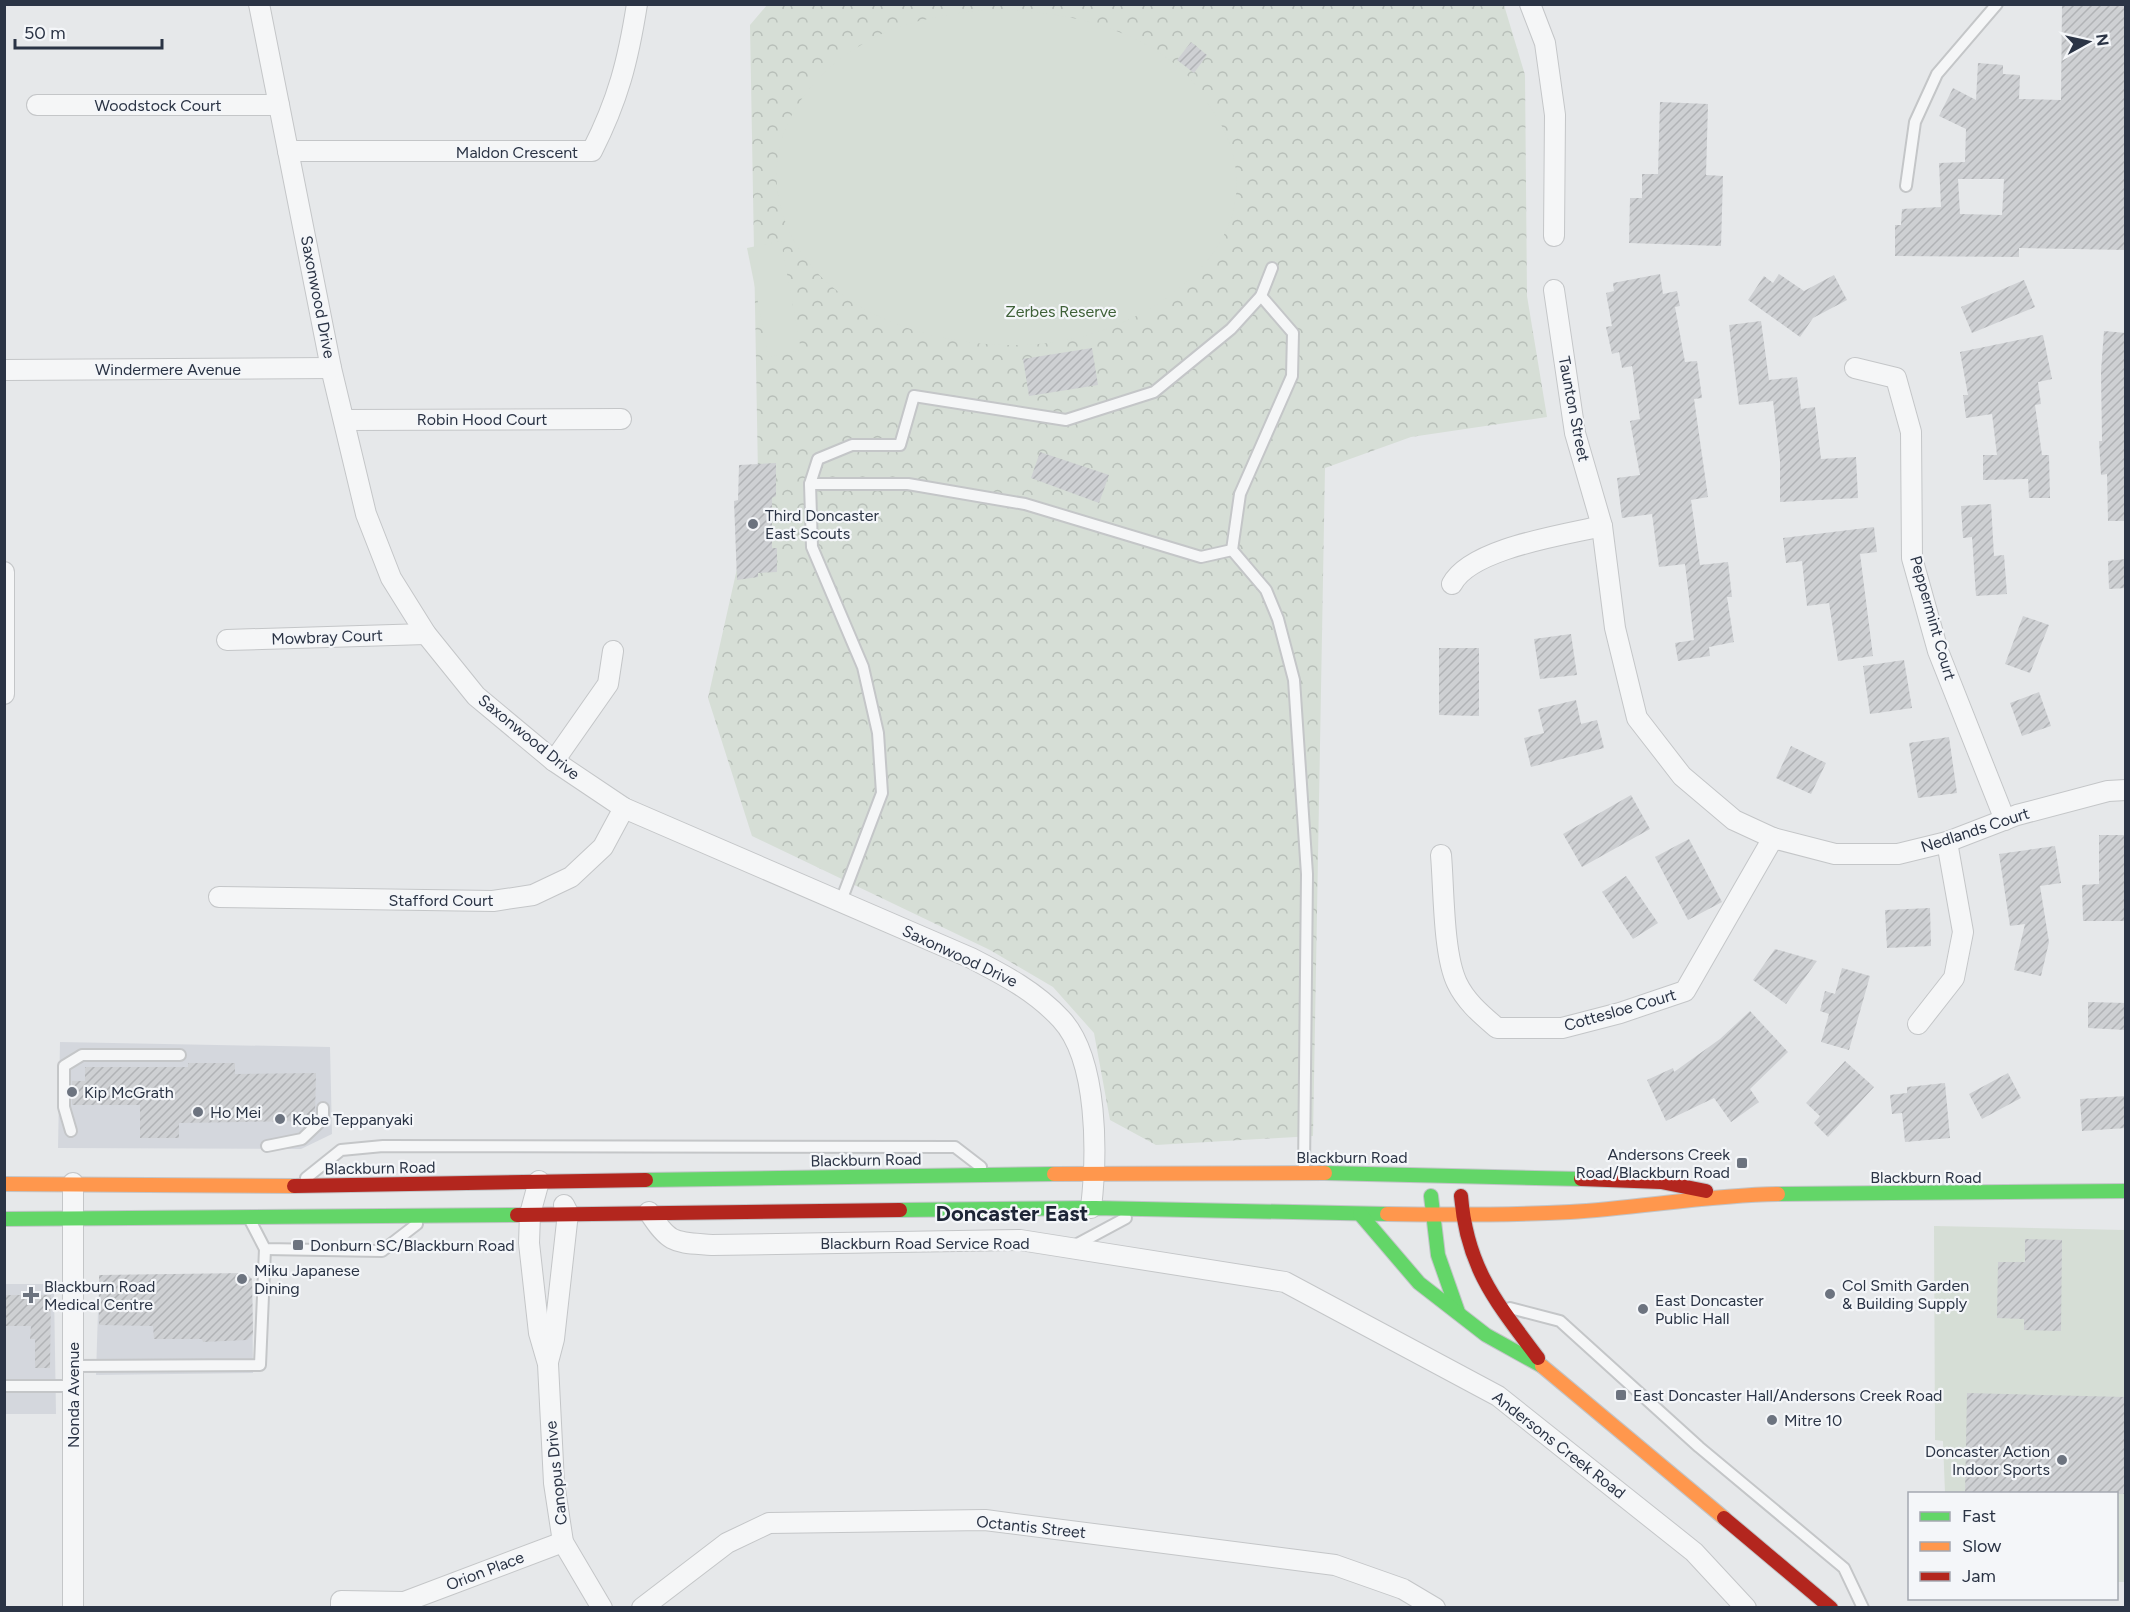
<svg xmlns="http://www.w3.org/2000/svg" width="2130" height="1612" viewBox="0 0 2130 1612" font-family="Figtree,sans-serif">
	<defs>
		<pattern id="park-crowns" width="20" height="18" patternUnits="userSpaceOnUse" patternTransform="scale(1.5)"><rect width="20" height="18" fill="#d6ded6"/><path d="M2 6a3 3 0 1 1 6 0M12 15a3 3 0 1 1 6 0" fill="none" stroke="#b8bfb9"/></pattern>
		<pattern id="building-hatch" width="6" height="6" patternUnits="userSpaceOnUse" patternTransform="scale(1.5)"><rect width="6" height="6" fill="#ced0d3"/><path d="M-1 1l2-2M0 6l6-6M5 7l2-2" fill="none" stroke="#b1b3b6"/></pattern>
	</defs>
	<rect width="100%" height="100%" fill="#e6e8ea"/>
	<g fill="#d4d7dd">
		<polygon points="60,1042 330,1047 332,1134 301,1149 58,1148"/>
		<polygon points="103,1275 185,1275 252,1279 253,1373 96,1375 99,1278"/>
		<polygon points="5,1284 44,1284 54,1290 56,1414 5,1414"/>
	</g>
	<polygon fill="url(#park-crowns)" points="767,5 1504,5 1525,75 1527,296 1547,417 1411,437 1325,468 1313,1136 1156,1145 1110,1120 1094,1033 1053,987 990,950 752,836 708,698 758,475 750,25"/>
	<g fill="#d6ded6">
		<path d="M992 9C1059 11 1129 24 1181 69 1195 82 1205 99 1215 114 1288 231 1162 327 1055 342 954 357 806 317 780 204 760 120 830 49 905 25 934 16 963 12 992 9Z"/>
		<polygon points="781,241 801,350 769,357 747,248"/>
		<polygon points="1934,1226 2125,1230 2125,1582 2117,1582 2116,1494 1945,1493 1943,1441 1935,1440"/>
	</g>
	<g fill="url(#building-hatch)" fill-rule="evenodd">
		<path d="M2062 4H2126V250L2019 248V257L1895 256V225H1901L1902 209 1941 207 1939 163 1965 162 1966 129 1939 116 1953 88 1976 100 1978 63 2003 65V74L2020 75 2019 99 2061 100ZM1958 179H2004L2002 215 1960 214Z"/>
		<polygon points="1191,42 1207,55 1194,73 1177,60"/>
		<polygon points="1660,102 1708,104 1706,175 1723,176 1721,246 1629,243 1630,198 1642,198 1642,174 1658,174"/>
		<polygon points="1660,274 1663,294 1677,291 1680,306 1675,307 1685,362 1697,361 1702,398 1694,399 1708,497 1691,500 1700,565 1728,562 1732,597 1727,597 1734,642 1709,647 1710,656 1678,661 1675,643 1694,640 1685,564 1659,567 1652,514 1622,518 1617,478 1640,475 1630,421 1640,419 1632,366 1622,368 1619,352 1612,354 1606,327 1612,326 1606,293 1614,291 1613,283"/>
		<polygon points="1779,274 1804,291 1834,275 1847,300 1813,318 1800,337 1748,300 1764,276 1773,283"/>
		<polygon points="2024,280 2035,307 1972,333 1961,307"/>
		<polygon points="1761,321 1769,380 1797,377 1801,409 1815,407 1821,459 1856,457 1858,498 1780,502 1780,461 1773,401 1739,405 1729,325"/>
		<polygon points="2104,331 2126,333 2126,521 2108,521 2107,474 2101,475 2099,441 2102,441 2101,371"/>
		<polygon points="2043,335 2052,379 2038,382 2041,404 2035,405 2042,455 2049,455 2050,498 2029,498 2028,479 1983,480 1983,455 1997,455 1992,414 1966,418 1963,395 1968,395 1960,352"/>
		<polygon points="1092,348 1098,385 1029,396 1023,359"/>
		<polygon points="1040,452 1109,475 1099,503 1031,478"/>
		<polygon points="776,463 776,496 772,498 772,548 777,548 777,572 758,573 758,577 737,580 734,501 738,500 739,465"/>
		<polygon points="1991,504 1994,556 2004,555 2007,594 1976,596 1972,537 1963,538 1961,506"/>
		<polygon points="1874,527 1877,552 1860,554 1873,656 1838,661 1829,603 1807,606 1802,561 1786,563 1783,538"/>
		<polygon points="2126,559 2126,588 2109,589 2108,561"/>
		<polygon points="2023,616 2049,625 2030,673 2005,664"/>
		<polygon points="1571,634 1577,675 1540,679 1534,639"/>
		<polygon points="1439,648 1479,648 1479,716 1439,715"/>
		<polygon points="1904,660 1912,708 1870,714 1863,666"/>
		<polygon points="2039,692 2051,726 2022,736 2010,703"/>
		<polygon points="1576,700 1581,724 1597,720 1604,748 1531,767 1524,738 1544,733 1538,709"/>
		<polygon points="1949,737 1957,793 1918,798 1909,743"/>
		<polygon points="1791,746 1826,763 1811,794 1776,778"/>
		<polygon points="1631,795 1650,829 1582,867 1563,834"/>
		<polygon points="2099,835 2126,835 2126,921 2083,921 2082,885 2099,884"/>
		<polygon points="1689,839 1722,902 1688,920 1655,857"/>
		<polygon points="2055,846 2061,883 2040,886 2049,942 2041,976 2014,970 2025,924 2010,926 1999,854"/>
		<polygon points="1626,876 1658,923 1633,939 1602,892"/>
		<polygon points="1930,908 1931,946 1887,948 1885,910"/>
		<polygon points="1775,949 1817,961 1786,1004 1753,980"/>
		<polygon points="1842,968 1870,976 1849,1050 1821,1042 1829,1014 1820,1011 1825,991 1835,994"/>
		<polygon points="2088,1002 2126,1003 2126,1030 2088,1028"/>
		<polygon points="1750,1011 1788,1052 1750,1089 1759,1102 1731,1122 1714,1098 1666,1121 1647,1080 1673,1068 1674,1072 1720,1039"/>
		<polygon points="1845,1061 1874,1087 1828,1137 1814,1123 1820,1116 1806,1103"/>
		<polygon points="188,1063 235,1063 235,1074 316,1073 315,1116 310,1121 179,1123 179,1138 140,1138 140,1105 72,1105 72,1081 85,1081 85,1067 188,1067"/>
		<polygon points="2008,1073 2021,1098 1982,1119 1969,1094"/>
		<polygon points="1945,1083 1950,1138 1905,1142 1902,1113 1892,1114 1890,1095 1907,1093 1907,1087"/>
		<polygon points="2126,1096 2126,1128 2082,1131 2080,1099"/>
		<polygon points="2025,1239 2062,1240 2061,1331 2024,1330 2024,1319 1997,1318 1998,1262 2025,1262"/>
		<polygon points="246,1273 252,1279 253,1334 247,1340 203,1342 202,1339 154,1339 153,1326 99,1325 99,1275"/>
		<polygon points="4,1295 51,1295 50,1368 35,1368 35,1339 30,1339 31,1326 4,1326"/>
		<polygon points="1967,1393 2126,1397 2126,1494 1965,1494"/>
	</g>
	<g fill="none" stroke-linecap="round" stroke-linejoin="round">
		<defs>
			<g id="lane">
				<polyline points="1906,186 1915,122 1937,74 1997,4"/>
				<polyline points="1261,296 1293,333 1292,376 1240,494 1232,550 1266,590 1278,619 1294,680 1307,874 1304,1171"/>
				<polyline points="810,484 908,484 1025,504 1201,557 1232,550"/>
				<polyline points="841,901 882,793 878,733 863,667 812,547 810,484 818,459 852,445 900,445 914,396 1066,420 1154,392 1231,329 1261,296 1272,268"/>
				<polyline points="71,1131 64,1107 64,1066 82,1055 180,1055"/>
				<polyline points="267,1146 302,1139 323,1119 323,1108"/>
				<polyline points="306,1178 341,1150 383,1146 955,1147 981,1167"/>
				<polyline points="251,1222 265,1249 382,1251 417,1224"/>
				<polyline points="1072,1247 1126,1218"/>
				<polyline points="1510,1308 1560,1321 1699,1447 1844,1568 1863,1608"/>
				<polyline points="73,1366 260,1365 265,1249"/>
				<polyline points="4,1386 73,1386"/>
			</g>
			<g id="street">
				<path d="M259 4 331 368 366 514 391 578 426 634 476 696 554 761 624 808 971 958C1004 975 1035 991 1061 1019 1099 1060 1097 1156 1091 1208"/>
				<polyline points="1530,4 1545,43 1555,115 1554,236"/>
				<polyline points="37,105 279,105"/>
				<path d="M288 151H592C618 100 628 61 637 4"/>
				<polyline points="1554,290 1575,433 1602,526 1615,628 1637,718 1682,776 1734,820 1773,838 1835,854 1898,854 1947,842 2017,815 2108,791 2126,790"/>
				<polyline points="1855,368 1896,378 1911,432 1912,558 1938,651 2005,820"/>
				<polyline points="4,370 331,368"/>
				<polyline points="344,420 621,419"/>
				<polyline points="4,572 4,694"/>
				<path d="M1452 584C1471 548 1564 535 1602 526"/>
				<polyline points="227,640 426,634"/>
				<polyline points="554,761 608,684 613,651"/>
				<path d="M1441 855C1444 889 1443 954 1457 983 1466 1002 1482 1015 1497 1028H1562L1620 1013 1685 991 1773 838"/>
				<polyline points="219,897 493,901 533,895 571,877 603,847 624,808"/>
				<polyline points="1918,1024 1954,978 1963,932 1947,842"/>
				<polyline points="539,1181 530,1214 529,1243 539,1333 548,1364 554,1483 563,1542 602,1608"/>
				<path d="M649 1212C670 1245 675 1242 712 1245L1020 1240 1285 1282 1498 1396 1694 1552 1746 1608"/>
				<polyline points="548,1362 554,1339 568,1213 564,1205"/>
				<polyline points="73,1608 73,1183"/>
				<polyline points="341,1608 341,1601 404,1602 563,1542"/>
				<polyline points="642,1608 727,1543 769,1523 985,1520 1335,1565 1403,1589 1435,1608"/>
			</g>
			<g id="fast">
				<polyline points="1325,1173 1581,1179"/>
				<polyline points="646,1180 1054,1174"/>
				<polyline points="1778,1194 2126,1191"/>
				<polyline points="1431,1196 1438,1255 1458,1312"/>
				<polyline points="900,1210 1095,1208 1387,1214"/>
				<polyline points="1360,1214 1419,1283 1486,1335 1542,1366"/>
				<polyline points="4,1219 517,1215"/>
			</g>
			<g id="slow">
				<polyline points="1054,1174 1325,1173"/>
				<polyline points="4,1184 294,1186"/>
				<path d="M1387 1214C1448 1215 1509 1215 1570 1212 1639 1208 1708 1195 1778 1194"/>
				<polyline points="1542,1366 1724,1518"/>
			</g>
			<g id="jam">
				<polyline points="1581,1179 1661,1182 1706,1191"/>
				<polyline points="294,1186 646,1180"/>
				<path d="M1461 1196C1467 1268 1496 1302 1538 1358"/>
				<polyline points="517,1215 900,1210"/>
				<polyline points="1724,1518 1831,1608"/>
			</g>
		</defs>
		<use href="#lane" stroke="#c4c6c8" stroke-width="14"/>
		<use href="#street" stroke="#c4c6c8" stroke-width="22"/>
		<use href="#fast" stroke="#c2c5c8" stroke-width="16"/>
		<use href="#slow" stroke="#c2c5c8" stroke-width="16"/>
		<use href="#jam" stroke="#c2c5c8" stroke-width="16"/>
		<use href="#lane" stroke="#f5f6f7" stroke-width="10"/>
		<use href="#street" stroke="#f5f6f7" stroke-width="20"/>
		<use href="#fast" stroke="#63d668" stroke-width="14"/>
		<use href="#slow" stroke="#ff974d" stroke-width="14"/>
		<use href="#jam" stroke="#b3261e" stroke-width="14"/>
	</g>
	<g fill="#6c737f" stroke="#f4f6f9" stroke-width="2">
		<circle cx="753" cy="524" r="6"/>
		<circle cx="72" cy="1092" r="6"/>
		<circle cx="198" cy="1112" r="6"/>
		<circle cx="280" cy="1119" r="6"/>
		<rect x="1736" y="1157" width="12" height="12" rx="3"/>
		<rect x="292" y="1239" width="12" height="12" rx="3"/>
		<circle cx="242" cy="1279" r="6"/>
		<circle cx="1830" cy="1294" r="6"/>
		<path d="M28 1286h6v6h6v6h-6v6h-6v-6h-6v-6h6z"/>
		<circle cx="1643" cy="1309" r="6"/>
		<rect x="1615" y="1389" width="12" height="12" rx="3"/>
		<circle cx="1772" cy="1420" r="6"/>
		<circle cx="2062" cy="1460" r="6"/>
	</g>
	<g text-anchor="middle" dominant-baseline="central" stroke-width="4.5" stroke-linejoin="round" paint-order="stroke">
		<g font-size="16" fill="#2b3445" stroke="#f4f6f9">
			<text x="158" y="105">Woodstock Court</text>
			<text x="517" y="152">Maldon Crescent</text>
			<text transform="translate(318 297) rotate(79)">Saxonwood Drive</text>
			<text x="168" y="369">Windermere Avenue</text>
			<text transform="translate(1574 409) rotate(79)">Taunton Street</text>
			<text x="482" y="419">Robin Hood Court</text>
			<text transform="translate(1933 618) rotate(74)">Peppermint Court</text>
			<text transform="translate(327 637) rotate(-2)">Mowbray Court</text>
			<text transform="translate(529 737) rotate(39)">Saxonwood Drive</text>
			<text transform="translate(1975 830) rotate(-18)">Nedlands Court</text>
			<text x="441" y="900">Stafford Court</text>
			<text transform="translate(960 956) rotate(25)">Saxonwood Drive</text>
			<text transform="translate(1620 1010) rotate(-16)">Cottesloe Court</text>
			<text x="1352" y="1157">Blackburn Road</text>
			<text transform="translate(866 1160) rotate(-1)">Blackburn Road</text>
			<text transform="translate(380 1168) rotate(-1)">Blackburn Road</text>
			<text x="1926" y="1177">Blackburn Road</text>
			<text x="925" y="1243">Blackburn Road Service Road</text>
			<text transform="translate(73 1395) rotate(-90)">Nonda Avenue</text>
			<text transform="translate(1559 1445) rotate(38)">Andersons Creek Road</text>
			<text transform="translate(556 1473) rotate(-96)">Canopus Drive</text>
			<text transform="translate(1031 1527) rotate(6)">Octantis Street</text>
			<text transform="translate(485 1571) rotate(-21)">Orion Place</text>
		</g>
		<g font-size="16" fill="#3f6138" stroke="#f4f6f9">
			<text x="1061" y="311">Zerbes Reserve</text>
		</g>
		<g font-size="16" fill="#2b3445" stroke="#f4f6f9" text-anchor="start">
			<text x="765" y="515">Third Doncaster<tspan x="765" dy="18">East Scouts</tspan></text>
			<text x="84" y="1092">Kip McGrath</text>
			<text x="210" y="1112">Ho Mei</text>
			<text x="292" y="1119">Kobe Teppanyaki</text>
			<text x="1730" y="1154" text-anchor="end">Andersons Creek<tspan x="1730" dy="18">Road/Blackburn Road</tspan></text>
			<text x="310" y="1245">Donburn SC/Blackburn Road</text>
			<text x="254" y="1270">Miku Japanese<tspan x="254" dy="18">Dining</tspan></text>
			<text x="1842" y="1285">Col Smith Garden<tspan x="1842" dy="18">&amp; Building Supply</tspan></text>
			<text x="44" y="1286">Blackburn Road<tspan x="44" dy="18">Medical Centre</tspan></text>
			<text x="1655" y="1300">East Doncaster<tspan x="1655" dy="18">Public Hall</tspan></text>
			<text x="1633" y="1395">East Doncaster Hall/Andersons Creek Road</text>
			<text x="1784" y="1420">Mitre 10</text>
			<text x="2050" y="1451" text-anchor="end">Doncaster Action<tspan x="2050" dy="18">Indoor Sports</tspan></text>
		</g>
		<g font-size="22" font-weight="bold" fill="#1d2536" stroke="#f4f6f9">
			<text x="1012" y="1213">Doncaster East</text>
		</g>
	</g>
	<rect width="2130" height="1612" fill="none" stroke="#2b3445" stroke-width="12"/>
	<rect x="1908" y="1492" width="210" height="108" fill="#f4f6f9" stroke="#a4a8b1" stroke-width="1.5"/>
	<rect x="1920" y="1512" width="30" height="9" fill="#63d668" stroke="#a4a8b1" stroke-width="1.5"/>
	<text x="1962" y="1522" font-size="18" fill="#2b3445">Fast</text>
	<rect x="1920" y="1542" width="30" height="9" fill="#ff974d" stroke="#a4a8b1" stroke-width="1.5"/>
	<text x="1962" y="1552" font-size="18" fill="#2b3445">Slow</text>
	<rect x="1920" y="1572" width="30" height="9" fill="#b3261e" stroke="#a4a8b1" stroke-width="1.5"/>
	<text x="1962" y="1582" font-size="18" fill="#2b3445">Jam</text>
	<g transform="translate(2088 42) rotate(82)" stroke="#f4f6f9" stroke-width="4.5" paint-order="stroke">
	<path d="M0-4.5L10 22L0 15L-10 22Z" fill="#2b3445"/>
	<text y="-9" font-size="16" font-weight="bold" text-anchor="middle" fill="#2b3445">N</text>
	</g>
	<path d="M15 39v9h147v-9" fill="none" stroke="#2b3445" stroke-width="3"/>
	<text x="24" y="39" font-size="18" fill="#2b3445" stroke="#f4f6f9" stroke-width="4.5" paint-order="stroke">50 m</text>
</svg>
